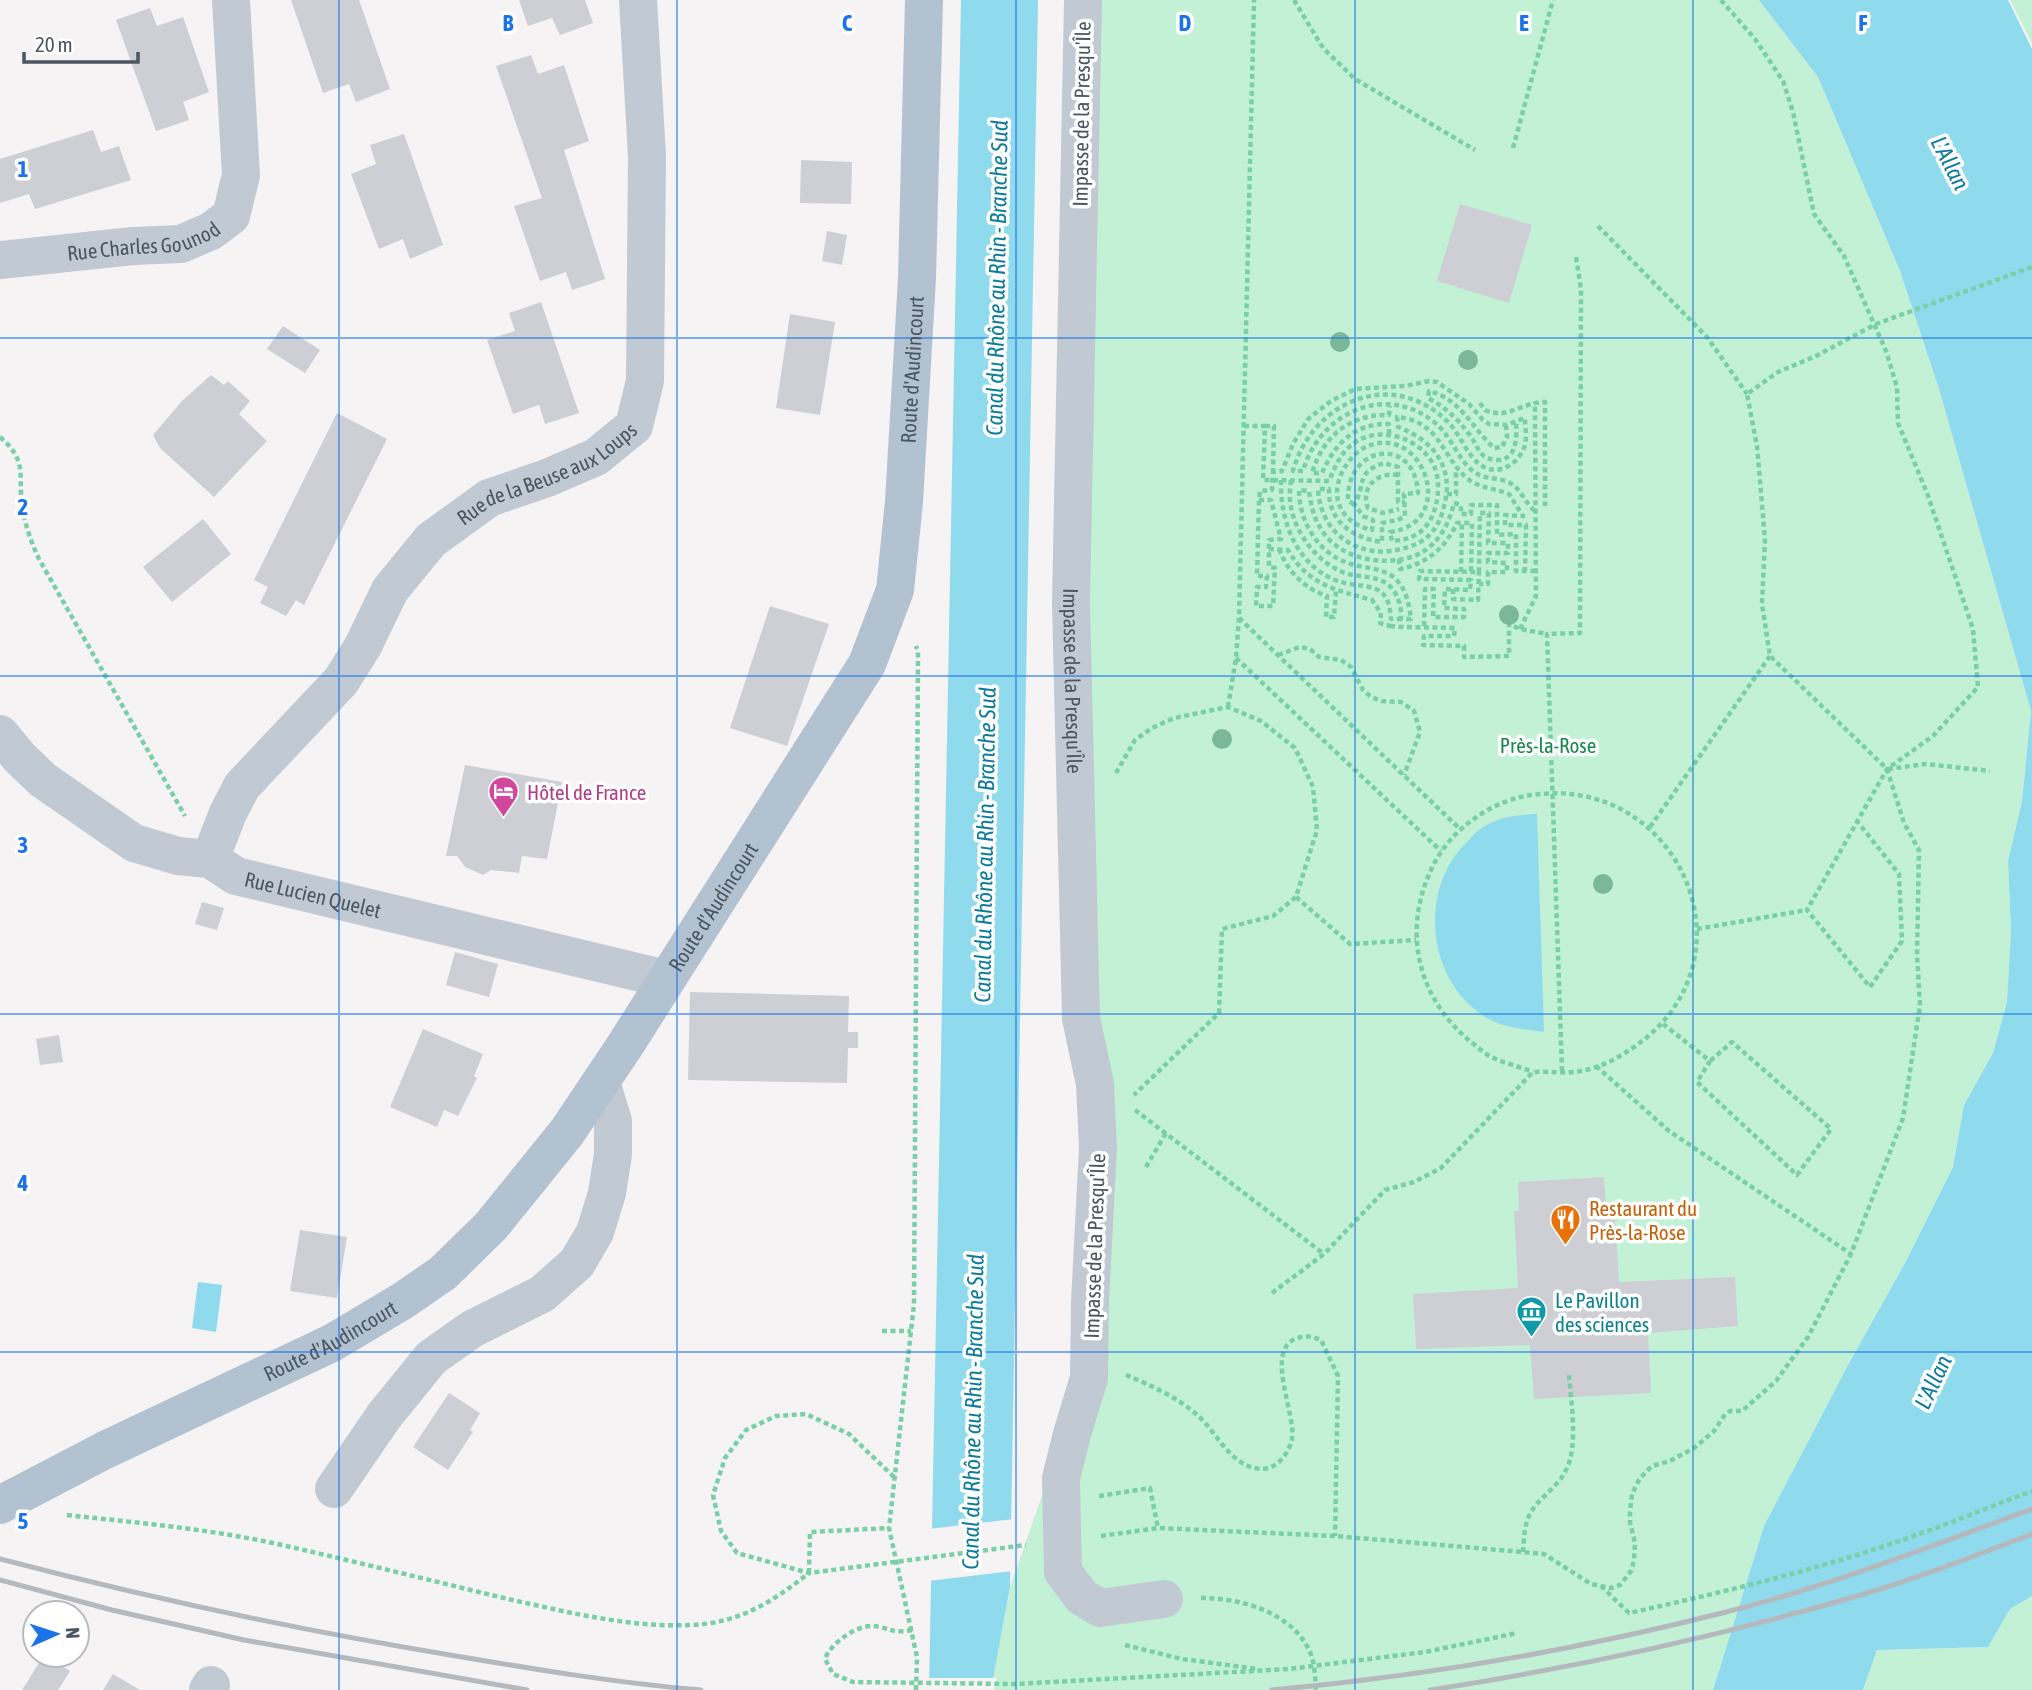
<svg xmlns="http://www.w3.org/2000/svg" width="2032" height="1690" viewBox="0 0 2032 1690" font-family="'Asap Condensed',sans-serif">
	<rect width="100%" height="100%" fill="#f5f3f3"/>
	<g fill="#c3f1d5">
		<polygon points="1083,0 1759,0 1818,77 1900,271 1939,389 2031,711 2022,801 2008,861 2011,931 2007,1002 1993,1053 1964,1105 1953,1167 1905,1263 1847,1367 1764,1526 1713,1690 991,1690 1010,1587 1090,1359 1095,1084"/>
		<polygon points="2010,0 2032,0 2032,43"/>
		<polygon points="2032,1596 2032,1690 1863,1690 1877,1650 1988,1647 2010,1609"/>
	</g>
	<g fill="#90daee">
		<polygon points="961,0 1038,0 1010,1587 991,1690 929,1690"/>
		<polygon points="1759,0 2008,0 2032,49 2032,1596 2010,1609 1988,1647 1877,1650 1863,1690 1713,1690 1764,1526 1847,1367 1905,1263 1953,1167 1964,1105 1993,1053 2007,1002 2011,931 2008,861 2022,801 2031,711 1939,389 1900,271 1818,77"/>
		<path d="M1537 814 1544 1032C1525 1029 1504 1028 1487 1018 1427 983 1418 891 1465 844 1471 838 1477 830 1485 826 1502 816 1518 815 1537 814Z"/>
		<polygon points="198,1282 222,1285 216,1332 192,1328"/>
	</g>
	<g fill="#f5f3f3">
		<polygon points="1014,1519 1013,1571 928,1581 929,1529"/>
		<polygon points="926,1678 997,1678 994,1690 925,1690"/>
	</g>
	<g fill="#cdcfd5">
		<polygon points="291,0 359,0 390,89 356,102 349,84 323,93"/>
		<polygon points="519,0 585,0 593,23 560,35 552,18 528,26"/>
		<polygon points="150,8 157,26 183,17 209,92 183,102 189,120 156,131 116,20"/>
		<polygon points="531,55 538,74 564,65 589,141 564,150 605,279 572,290 566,272 540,281 514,206 542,198 496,66"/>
		<polygon points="93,130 101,152 119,146 131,180 35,209 29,194 0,203 0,159"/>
		<polygon points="404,134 443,245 410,259 403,239 379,249 351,174 376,164 370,145"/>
		<polygon points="801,160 852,162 851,204 800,203"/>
		<polygon points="1460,204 1532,225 1509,303 1437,281"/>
		<polygon points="827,231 847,235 842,265 822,261"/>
		<polygon points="541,302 579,413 545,424 539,405 513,414 487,340 515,331 509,313"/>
		<polygon points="790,314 835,322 820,415 776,408"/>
		<polygon points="283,326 320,350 305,373 267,349"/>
		<polygon points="211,375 224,385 228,381 250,401 239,414 267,441 214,497 160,448 153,435 182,401"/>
		<polygon points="337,413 387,439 304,605 296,600 286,616 260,603 268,587 254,580"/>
		<polygon points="203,519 231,554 172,602 143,567"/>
		<polygon points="770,606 829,624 787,746 730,728"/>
		<polygon points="465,765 562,782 547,859 522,856 519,873 491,870 483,875 465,867 457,856 446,856"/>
		<polygon points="202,902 224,908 217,930 195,924"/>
		<polygon points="455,952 498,964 489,997 446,985"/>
		<polygon points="690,992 849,996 848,1032 858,1032 858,1048 848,1048 847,1083 688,1080"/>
		<polygon points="423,1029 483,1054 474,1076 477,1078 458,1116 444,1110 437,1127 390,1107"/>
		<polygon points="59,1035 63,1062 40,1065 36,1039"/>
		<polygon points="1604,1177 1606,1205 1614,1204 1619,1282 1735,1277 1738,1326 1648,1333 1651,1393 1534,1399 1530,1345 1416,1349 1413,1294 1518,1288 1514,1211 1519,1211 1518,1182"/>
		<polygon points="300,1230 347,1237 337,1298 290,1291"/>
		<polygon points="449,1393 480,1413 470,1430 473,1432 448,1470 413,1447"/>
		<polygon points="44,1655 70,1671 58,1690 22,1690"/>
		<polygon points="113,1674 140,1690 103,1690"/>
	</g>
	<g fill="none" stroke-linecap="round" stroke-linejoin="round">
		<g stroke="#7ad0a6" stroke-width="4.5" stroke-dasharray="5 3.5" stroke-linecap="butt">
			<polyline points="1294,0 1323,48 1355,79 1475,150"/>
			<polyline points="1721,0 1755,39 1783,81 1793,112 1814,214 1844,256 1886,351 1897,387 1898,423 1927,493 1973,629 1978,687 1933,736 1887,769 1807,910 1870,987 1902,941 1899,874 1857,821"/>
			<polyline points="1513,148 1553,0"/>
			<polyline points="1598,226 1707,337 1747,394"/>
			<path d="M1480 403 1485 410C1508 420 1522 402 1545 402V506"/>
			<path d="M1506 425 1507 437 1502 447 1494 448C1472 428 1461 399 1429 391L1428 398C1445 407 1458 419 1469 434 1475 441 1478 452 1485 457 1488 459 1492 459 1496 460 1517 461 1517 437 1516 422"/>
			<path d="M1244 426H1265L1263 480 1329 481C1334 469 1339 457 1348 448 1373 423 1419 435 1434 466 1443 485 1437 523 1417 534 1409 539 1401 540 1392 541L1390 532C1462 522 1420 416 1362 449 1351 456 1341 470 1338 484 1333 508 1349 525 1372 530L1373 520 1363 516 1354 504C1367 485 1354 473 1384 463L1398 467V502H1405"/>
			<polyline points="1265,426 1274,426 1273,472"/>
			<path d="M1389 434V424C1354 423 1335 444 1322 473H1312C1323 436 1350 414 1389 415L1390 406"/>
			<path d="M0 437C28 461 18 474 22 506 25 525 31 542 39 559L185 816"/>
			<path d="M1398 475C1377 472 1360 487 1368 508L1383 513 1399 509"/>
			<path d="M1281 480C1280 520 1295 563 1335 580 1349 586 1366 584 1378 590 1389 596 1390 609 1391 619H1401"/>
			<path d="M1291 480C1290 489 1289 498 1291 507 1296 535 1319 565 1348 574 1360 577 1373 576 1384 582 1397 589 1402 606 1401 619H1411C1409 604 1406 586 1392 576 1380 568 1364 568 1351 564 1319 555 1299 522 1299 490L1309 491C1311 507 1315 523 1326 536 1347 563 1400 569 1427 549 1442 538 1450 520 1454 503L1461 505V514H1471V505H1497V535L1516 534V571H1536"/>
			<polyline points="1447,494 1456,494 1456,469"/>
			<path d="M1259 500H1271L1281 539 1269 540V567L1275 568 1273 606H1256L1257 587H1266L1267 576H1257L1259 500 1260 491 1272 490 1273 472 1282 471 1293 444 1308 419 1331 401 1355 389 1405 386 1429 381 1437 382 1469 404 1483 420 1489 424 1506 425 1525 418C1525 426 1527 436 1525 445 1520 462 1501 476 1484 467 1467 458 1461 434 1447 421 1391 367 1312 402 1293 471H1303C1319 414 1384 382 1434 422 1452 436 1457 459 1474 472 1485 480 1499 477 1510 483 1521 489 1525 503 1535 511"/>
			<path d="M1354 504 1348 501C1346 444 1415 435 1418 493L1404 494 1405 516 1398 520 1382 523V542C1352 538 1328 521 1329 489H1318C1320 528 1350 555 1390 551 1403 549 1416 546 1426 538 1436 530 1441 519 1444 506 1455 467 1433 440 1398 427L1397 417C1441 421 1442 458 1468 479 1481 489 1495 488 1509 494L1523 516 1505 515V525H1526L1525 571"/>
			<path d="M1269 549 1288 550C1308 585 1336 590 1372 600L1381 613 1380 623 1390 626 1391 623"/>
			<path d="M1279 549C1287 571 1305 589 1327 596L1326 617H1334L1336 591"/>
			<path d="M1399 559 1400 569C1428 563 1445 548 1457 523H1472L1471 572"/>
			<polyline points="1461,572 1462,523"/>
			<polyline points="1453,589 1453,599 1478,600 1479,572"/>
			<polyline points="1239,618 1460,829"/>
			<path d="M1390 626C1412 628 1433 627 1455 628L1454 636H1424L1423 645 1464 646V657L1509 656V624L1520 629 1547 634"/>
			<polyline points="1424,626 1425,589 1434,589 1433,617 1464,617 1464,609 1444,608 1445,589 1470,590 1471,580 1419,579 1420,571 1479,572 1480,513 1489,513 1488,543 1508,543 1508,553 1488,553 1488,562 1507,563 1507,572 1488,572 1488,584 1479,584"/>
			<polyline points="1520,629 1536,596 1535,402"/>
			<polyline points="1278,655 1300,647 1310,649 1319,657 1341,660 1351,667 1363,690 1371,697 1382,701 1401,702 1414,711 1420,732 1404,775"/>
			<polyline points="1236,658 1441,851"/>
			<polyline points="1228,707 1236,658 1239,617 1254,0"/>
			<polyline points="1888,769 1926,764 1990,771"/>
			<polyline points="1116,773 1135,740 1152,728 1174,718 1228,707 1261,721 1295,748 1313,787 1317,830 1296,897 1273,916 1222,929 1219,1013 1134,1095"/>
			<polyline points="1650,827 1770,656"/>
			<polyline points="1296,897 1350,944 1416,940"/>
			<polyline points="1697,929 1807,910"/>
			<polyline points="1663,1024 1710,1061 1697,1082 1797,1175 1831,1129 1732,1042 1710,1061"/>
			<polyline points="1596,1066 1669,1131 1851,1254"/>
			<polyline points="1562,1071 1547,634 1580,633 1581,289 1576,257"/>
			<polyline points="1135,1110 1324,1254"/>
			<polyline points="1146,1167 1166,1133"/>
			<path d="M1272 1293 1324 1254 1385 1190 1414 1182 1441 1168 1533 1072C1548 1071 1566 1074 1581 1071 1605 1067 1627 1053 1646 1038 1756 947 1673 774 1532 795 1493 800 1454 827 1435 862 1401 926 1415 996 1471 1042 1477 1046 1482 1052 1488 1055 1501 1063 1519 1066 1533 1072"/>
			<polyline points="882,1331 911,1331"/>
			<path d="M1126 1375C1150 1385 1177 1397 1196 1414 1213 1428 1224 1453 1244 1464 1252 1469 1266 1471 1275 1465 1283 1460 1290 1449 1292 1439 1296 1414 1265 1352 1295 1339 1305 1335 1311 1336 1321 1340L1338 1376 1335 1536"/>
			<polyline points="894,1477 849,1434 806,1414 776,1416 746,1430 725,1458 713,1495 721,1531 737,1553 809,1573 1026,1545"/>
			<polyline points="1099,1496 1150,1488 1158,1528"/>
			<path d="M67 1515C139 1523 211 1529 282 1545 357 1562 433 1581 508 1599 567 1612 630 1628 691 1625 740 1623 772 1602 809 1573"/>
			<polyline points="1101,1536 1158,1528 1335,1536 1523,1552 1544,1554 1591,1584 1611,1588 1620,1585 1631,1571 1634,1561 1635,1543 1630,1522 1630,1512 1632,1494 1640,1478 1652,1466 1670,1461 1694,1448 1714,1431 1724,1416 1730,1411 1742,1411 1776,1381 1808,1337 1851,1254 1903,1118 1920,1005 1917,955 1919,850 1904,823 1887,769 1770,656 1762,604 1765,540 1757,446 1747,394 1778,372 1816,356 1876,324 2032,267"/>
			<path d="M1523 1552C1524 1539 1524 1525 1530 1514 1538 1498 1556 1489 1565 1472 1579 1448 1571 1403 1569 1375"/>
			<polyline points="809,1573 810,1532 889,1528"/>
			<path d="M1601 1586 1629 1613C1720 1593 1813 1571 1902 1540 1946 1525 1989 1507 2032 1491"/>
			<path d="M1201 1598C1241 1598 1292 1612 1310 1652 1315 1663 1315 1678 1316 1690"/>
			<path d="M912 1630C891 1634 891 1628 873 1626 856 1625 830 1644 825 1659L833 1674 853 1682 1015 1684 1289 1669 1425 1652 1517 1633"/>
			<polyline points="1125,1645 1182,1659 1257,1669"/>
			<polyline points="916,1690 917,1657 889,1528 914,1304 918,652 916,646"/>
		</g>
		<g stroke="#c1cad2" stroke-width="38">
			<path id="s1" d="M1083 0 1071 603 1081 1018 1095 1084 1098 1148 1090 1302 1089 1378 1072 1434 1061 1478 1063 1572 1082 1597 1100 1608 1164 1599"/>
			<path id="s2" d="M0 260 133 246 181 244 211 231 231 216 241 175 231 0"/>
			<path id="s3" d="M0 734 20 758 43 780 134 843 178 856 210 859 236 876 666 979"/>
			<path id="s4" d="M210 859 228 813 242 786 341 681 363 646 390 590 431 540 489 498 547 478 596 457 634 426 645 381 647 156 638 0"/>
			<polyline points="334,1489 384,1416 431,1358 472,1329 542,1294 577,1263 595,1232 607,1193 613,1154 613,1121 601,1082"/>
			<polyline points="208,1690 211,1685"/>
		</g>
		<path stroke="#b3c2d1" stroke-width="38" id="s5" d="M0 1505 105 1450 332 1343 404 1300 443 1273 491 1226 567 1132 624 1047 867 664 895 590 904 502 917 278 924 0"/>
		<g stroke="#b5b8bd" stroke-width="5">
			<path d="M0 1559C149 1598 298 1630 450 1655 533 1669 617 1683 701 1690"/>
			<polyline points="0,1580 112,1610 244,1640 527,1690"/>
			<path d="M1272 1690C1425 1676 1577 1650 1726 1612 1830 1586 1931 1546 2032 1509"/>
			<path d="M1430 1690C1574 1668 1717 1637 1857 1596 1916 1579 1974 1556 2032 1534"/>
		</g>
	</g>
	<g fill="#7bb799">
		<circle cx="1340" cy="342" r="10"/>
		<circle cx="1468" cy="360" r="10"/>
		<circle cx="1509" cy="615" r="10"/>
		<circle cx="1222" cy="739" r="10"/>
		<circle cx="1603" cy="884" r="10"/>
	</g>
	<path fill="none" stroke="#1a73e8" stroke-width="2" stroke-opacity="0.55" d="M339 0V1690M677 0V1690M1016 0V1690M1355 0V1690M1693 0V1690M0 338H2032M0 676H2032M0 1014H2032M0 1352H2032"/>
	<defs>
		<symbol id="hotel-pin" viewBox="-11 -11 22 30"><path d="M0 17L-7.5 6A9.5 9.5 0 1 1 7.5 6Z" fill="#d1479c" stroke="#fff"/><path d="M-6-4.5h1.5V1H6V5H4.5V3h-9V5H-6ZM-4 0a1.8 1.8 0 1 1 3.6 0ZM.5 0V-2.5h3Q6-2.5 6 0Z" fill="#fff"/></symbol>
		<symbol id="restaurant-pin" viewBox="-11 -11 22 30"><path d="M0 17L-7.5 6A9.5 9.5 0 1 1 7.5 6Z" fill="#e8710a" stroke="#fff"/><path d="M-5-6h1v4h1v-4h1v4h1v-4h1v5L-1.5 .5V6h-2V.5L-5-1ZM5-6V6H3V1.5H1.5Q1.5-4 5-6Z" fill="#fff"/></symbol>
		<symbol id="museum-pin" viewBox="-11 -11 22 30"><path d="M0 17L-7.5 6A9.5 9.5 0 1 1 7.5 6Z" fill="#0f9aa8" stroke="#fff"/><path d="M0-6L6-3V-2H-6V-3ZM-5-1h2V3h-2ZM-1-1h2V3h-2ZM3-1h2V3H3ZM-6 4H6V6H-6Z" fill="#fff"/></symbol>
	</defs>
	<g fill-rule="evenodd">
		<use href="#hotel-pin" x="486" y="774" width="35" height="47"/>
		<use href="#restaurant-pin" x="1548" y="1202" width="35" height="47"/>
		<use href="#museum-pin" x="1514" y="1294" width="35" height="47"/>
	</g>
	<g text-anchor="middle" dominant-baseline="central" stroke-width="7" stroke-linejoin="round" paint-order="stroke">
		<g font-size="21" fill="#4a5661" stroke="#fff">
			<text transform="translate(1081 114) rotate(-89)">Impasse de la Presqu'Île</text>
			<text stroke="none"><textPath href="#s2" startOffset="145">Rue Charles Gounod</textPath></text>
			<text stroke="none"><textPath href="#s5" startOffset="1545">Route d'Audincourt</textPath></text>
			<text stroke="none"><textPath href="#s4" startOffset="527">Rue de la Beuse aux Loups</textPath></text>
			<text stroke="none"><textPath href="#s1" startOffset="681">Impasse de la Presqu'Île</textPath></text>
			<text stroke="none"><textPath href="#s3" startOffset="362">Rue Lucien Quelet</textPath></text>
			<text stroke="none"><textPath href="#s5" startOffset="957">Route d'Audincourt</textPath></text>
			<text transform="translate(1094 1246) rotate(-88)">Impasse de la Presqu'Île</text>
			<text stroke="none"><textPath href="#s5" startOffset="369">Route d'Audincourt</textPath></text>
		</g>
		<g font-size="21" fill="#17864f" stroke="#fff">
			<text x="1548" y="745">Près-la-Rose</text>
		</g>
		<g font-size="21" fill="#b23c85" stroke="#fff" text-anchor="start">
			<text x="527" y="792">Hôtel de France</text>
		</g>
		<g font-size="21" fill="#c56008" stroke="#fff" text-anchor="start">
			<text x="1589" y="1208">Restaurant du<tspan x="1589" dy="24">Près-la-Rose</tspan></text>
		</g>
		<g font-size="21" fill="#0d838f" stroke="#fff" text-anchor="start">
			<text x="1555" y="1300">Le Pavillon<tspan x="1555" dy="24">des sciences</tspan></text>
		</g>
		<g font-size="23" font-style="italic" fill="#0c7c9b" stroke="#fff">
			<text transform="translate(1950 163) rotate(63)">L'Allan</text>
			<text transform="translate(997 278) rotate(-89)">Canal du Rhône au Rhin - Branche Sud</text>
			<text transform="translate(985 845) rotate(-89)">Canal du Rhône au Rhin - Branche Sud</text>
			<text transform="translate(1933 1382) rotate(-65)">L'Allan</text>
			<text transform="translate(973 1412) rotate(-89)">Canal du Rhône au Rhin - Branche Sud</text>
		</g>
	</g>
	<g font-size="23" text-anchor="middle" font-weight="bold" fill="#1a73e8" stroke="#fff" stroke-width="7" stroke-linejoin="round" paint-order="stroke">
		<text x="508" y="31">B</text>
		<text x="847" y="31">C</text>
		<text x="1185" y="31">D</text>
		<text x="1524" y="31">E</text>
		<text x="1863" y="31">F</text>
		<text x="23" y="177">1</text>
		<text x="23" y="515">2</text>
		<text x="23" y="853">3</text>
		<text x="23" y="1191">4</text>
		<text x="23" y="1529">5</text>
	</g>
	<g transform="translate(56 1634) rotate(87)"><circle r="33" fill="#ffffff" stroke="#b7bbc0" stroke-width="2"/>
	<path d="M0-5L12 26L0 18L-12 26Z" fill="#1a73e8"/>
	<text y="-10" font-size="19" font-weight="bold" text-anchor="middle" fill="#4a5661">N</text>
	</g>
	<path d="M24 52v10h114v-10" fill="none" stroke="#4a5661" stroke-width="3.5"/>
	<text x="35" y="52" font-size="21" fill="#4a5661" stroke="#ffffff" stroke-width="5" paint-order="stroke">20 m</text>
</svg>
